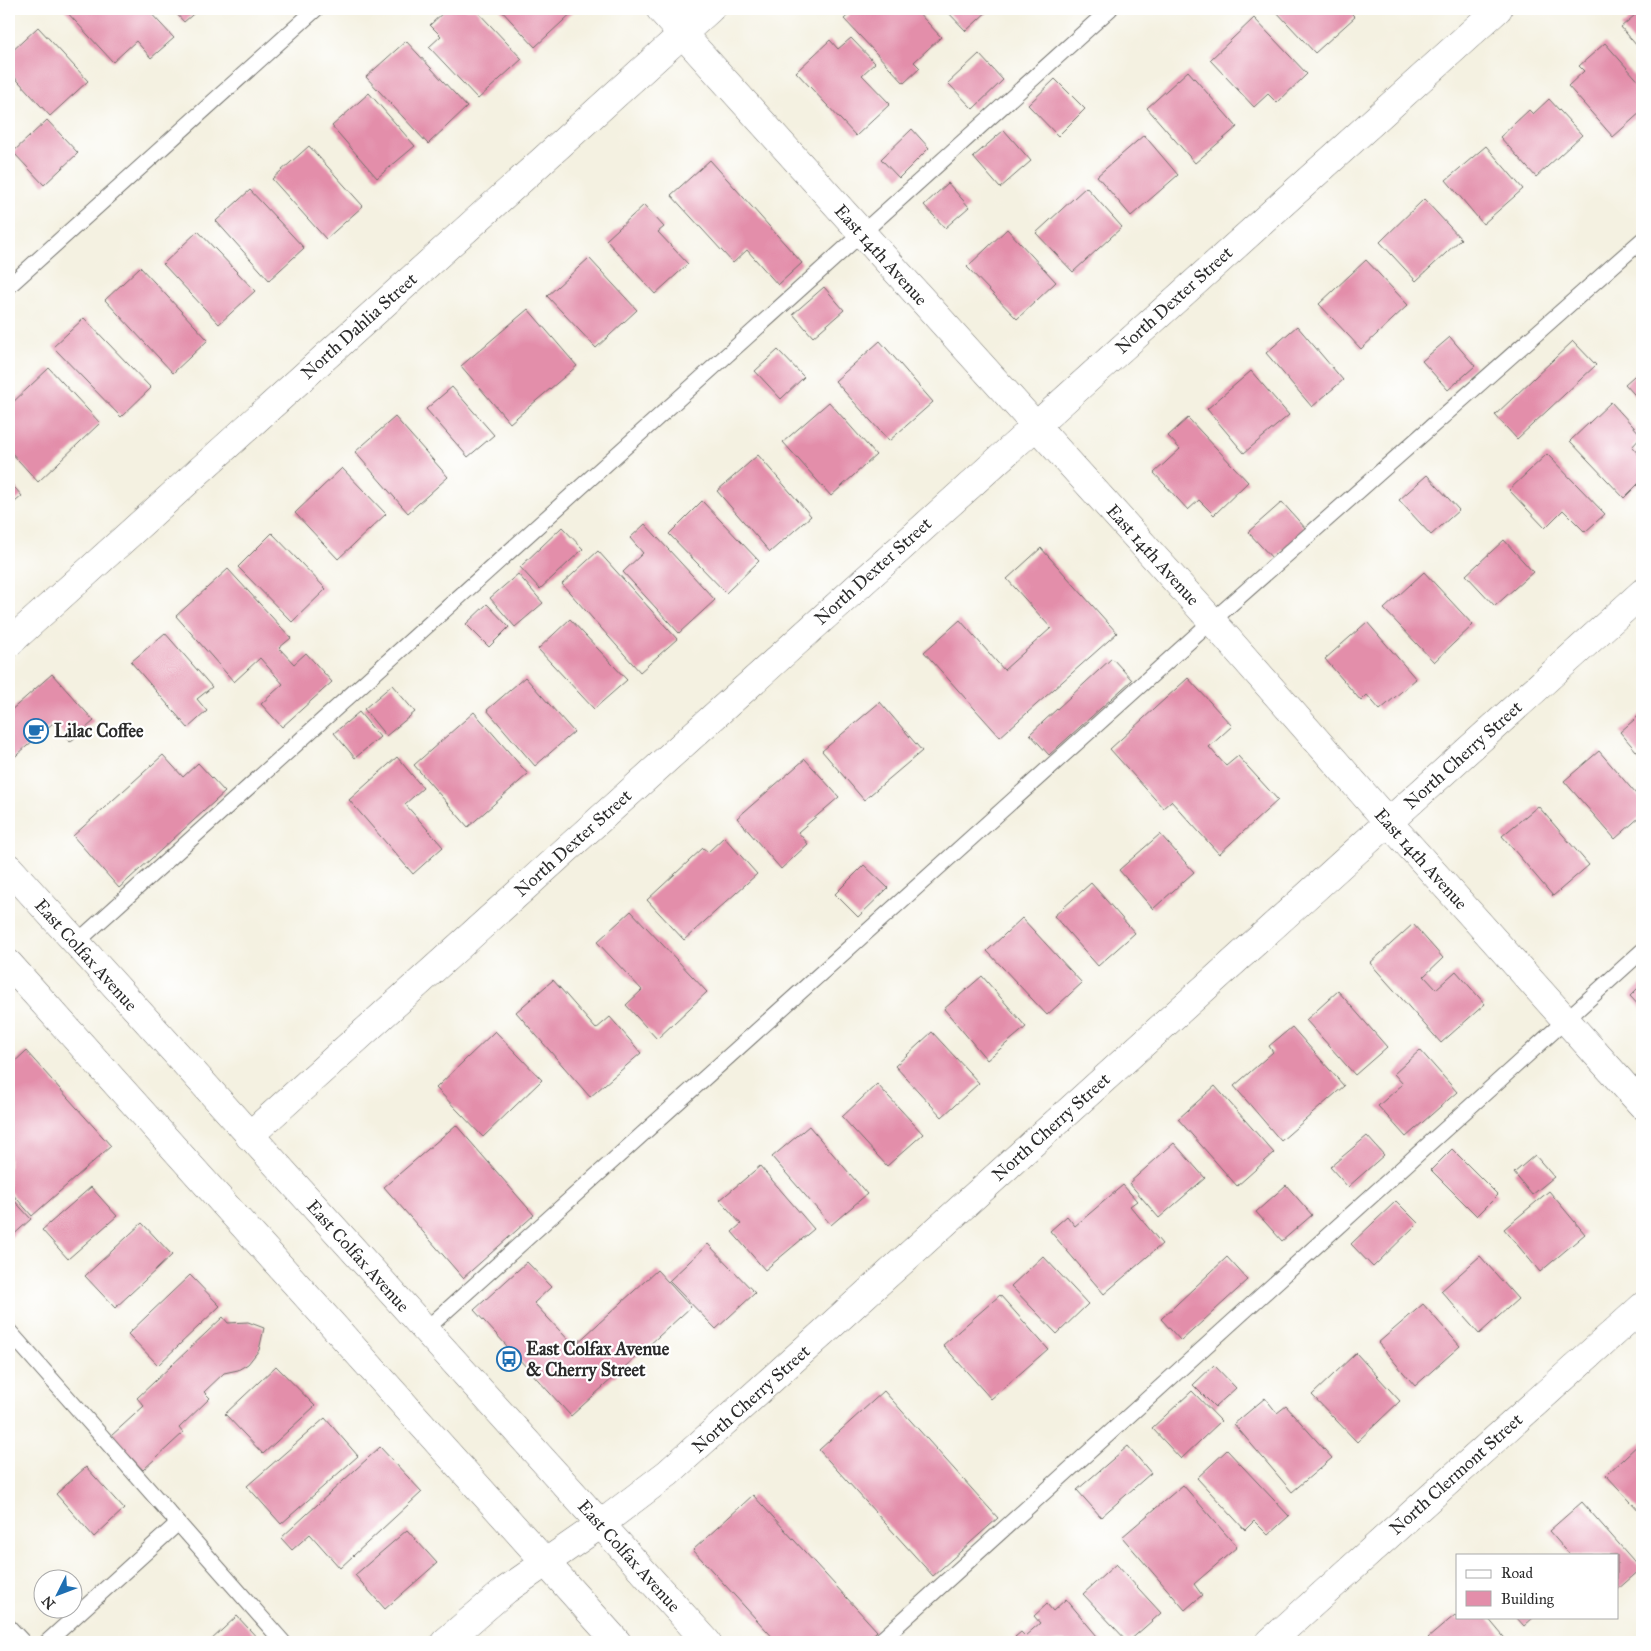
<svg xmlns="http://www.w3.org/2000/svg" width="1651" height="1651" viewBox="0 0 1651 1651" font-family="'IM FELL Great Primer',serif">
	<rect width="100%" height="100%" fill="#fff"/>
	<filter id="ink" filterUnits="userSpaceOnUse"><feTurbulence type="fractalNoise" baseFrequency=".02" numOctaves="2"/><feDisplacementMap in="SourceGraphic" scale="10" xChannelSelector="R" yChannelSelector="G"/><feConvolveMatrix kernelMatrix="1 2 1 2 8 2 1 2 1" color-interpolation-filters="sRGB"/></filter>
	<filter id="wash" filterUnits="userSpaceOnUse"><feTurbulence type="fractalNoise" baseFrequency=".0096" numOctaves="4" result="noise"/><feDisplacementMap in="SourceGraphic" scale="20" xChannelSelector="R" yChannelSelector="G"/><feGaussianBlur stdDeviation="1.12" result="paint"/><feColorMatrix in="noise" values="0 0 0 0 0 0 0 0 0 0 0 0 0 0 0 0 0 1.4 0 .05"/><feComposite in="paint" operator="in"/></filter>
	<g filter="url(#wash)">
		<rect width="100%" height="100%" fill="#f4f1e1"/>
		<g id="blocks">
			<g fill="#e38eaa">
				<polygon points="64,9 147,9 174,38 151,58 136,41 113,62"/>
				<polygon points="172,9 199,9 184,22"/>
				<polygon points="447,9 475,9 522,59 478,99 429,47 441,36 430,25"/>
				<polygon points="500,9 576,9 535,47"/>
				<polygon points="855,9 915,9 941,37 914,62 920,68 904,83 844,19"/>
				<polygon points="945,9 990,9 966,31"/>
				<polygon points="1274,9 1347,9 1355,17 1315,53"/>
				<polygon points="1642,9 1642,52 1621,27"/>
				<polygon points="1254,18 1307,74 1277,103 1268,94 1254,107 1210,60"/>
				<polygon points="38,27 88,81 50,116 9,71 9,54"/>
				<polygon points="851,38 875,63 862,75 890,104 856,136 796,72 830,40 838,49"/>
				<polygon points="406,41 467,107 428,144 366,77"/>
				<polygon points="1605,43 1642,85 1642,111 1613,137 1568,86 1584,71 1579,66"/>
				<polygon points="979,54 1003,80 973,109 948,83"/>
				<polygon points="1188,71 1237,127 1195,163 1147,108"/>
				<polygon points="1055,79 1085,109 1058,136 1028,105"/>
				<polygon points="369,93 415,146 377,178 332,126"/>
				<polygon points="1549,99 1582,135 1536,177 1500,137 1529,110 1533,114"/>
				<polygon points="47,120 78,153 44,185 13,152"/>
				<polygon points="912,129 929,148 899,178 881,159"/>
				<polygon points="1004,130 1031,161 1000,188 973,157"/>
				<polygon points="1144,135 1178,175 1131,216 1097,176"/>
				<polygon points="309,146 363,206 326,239 272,179"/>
				<polygon points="1486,146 1523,189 1483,224 1446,180"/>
				<polygon points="710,160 802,263 778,285 747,250 733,263 671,195"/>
				<polygon points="948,183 969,207 945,228 924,205"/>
				<polygon points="1086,187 1122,227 1073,272 1036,233"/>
				<polygon points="250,190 304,248 269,280 216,221"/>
				<polygon points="1424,199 1461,239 1416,281 1380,242"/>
				<polygon points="644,205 664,227 658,232 688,264 655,294 606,240"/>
				<polygon points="1007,229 1056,282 1017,319 967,267"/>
				<polygon points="198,231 255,291 219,324 163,264"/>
				<polygon points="589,258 637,310 596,348 547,296"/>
				<polygon points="1366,260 1408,305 1361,349 1319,304"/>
				<polygon points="140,267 208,340 173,373 105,300"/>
				<polygon points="824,287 844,310 813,337 793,314"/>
				<polygon points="528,309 577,366 510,423 461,366"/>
				<polygon points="84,318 151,388 121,417 53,347"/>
				<polygon points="1297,326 1343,380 1312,407 1266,353"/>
				<polygon points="1450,337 1475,366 1448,390 1422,361"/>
				<polygon points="880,341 933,402 889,441 835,381"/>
				<polygon points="1573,341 1596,365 1517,439 1495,415"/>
				<polygon points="778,350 804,377 781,399 755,371"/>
				<polygon points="49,368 100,423 38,482 9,450 9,406"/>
				<polygon points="1642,369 1642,403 1625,384"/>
				<polygon points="1251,371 1289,415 1244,453 1207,409"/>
				<polygon points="452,387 494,435 468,457 426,409"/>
				<polygon points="829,402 876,455 831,496 783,442"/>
				<polygon points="1611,402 1642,436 1632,447 1642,458 1642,480 1624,498 1570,441"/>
				<polygon points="395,417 448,477 408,513 355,452"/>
				<polygon points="1188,418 1248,482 1214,515 1199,500 1188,510 1154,473 1180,449 1168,436"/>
				<polygon points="1547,454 1605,514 1585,532 1563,510 1545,528 1509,490"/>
				<polygon points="758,455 811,516 770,552 717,491"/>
				<polygon points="342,468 386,514 338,559 295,513"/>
				<polygon points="1427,475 1459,510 1431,535 1399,500"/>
				<polygon points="9,481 22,496 9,507"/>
				<polygon points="702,501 759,561 726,593 669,534"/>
				<polygon points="1282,502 1306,529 1273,559 1248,532"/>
				<polygon points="645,524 715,600 679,633 623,572 643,553 630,538"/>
				<polygon points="562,527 583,549 540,589 520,567"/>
				<polygon points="272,533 326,589 292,622 238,567"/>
				<polygon points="1504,540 1533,572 1495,606 1466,575"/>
				<polygon points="1041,548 1117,633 1000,737 924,652 960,620 1004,670 1051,628 1007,579"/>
				<polygon points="598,551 677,639 640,672 562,584"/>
				<polygon points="228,569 291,638 279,648 294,664 306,653 332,682 282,727 261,704 283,684 260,658 234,682 176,616"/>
				<polygon points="1424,572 1473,625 1434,662 1384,609"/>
				<polygon points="518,574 543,603 515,627 490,598"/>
				<polygon points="487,604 509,627 489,647 466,624"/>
				<polygon points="570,619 627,680 594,709 538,649"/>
				<polygon points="1367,622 1416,679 1380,710 1367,695 1361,701 1325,659"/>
				<polygon points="165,633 212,687 197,699 207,711 188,728 131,662"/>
				<polygon points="1112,658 1132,680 1049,755 1030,734"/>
				<polygon points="52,674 94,721 70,742 53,723 9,762 9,712"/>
				<polygon points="525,677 574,732 535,766 487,710"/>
				<polygon points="1188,678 1232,726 1209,747 1226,766 1238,756 1278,800 1219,854 1171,801 1163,808 1110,749"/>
				<polygon points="392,685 415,712 386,736 364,709"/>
				<polygon points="880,702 922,751 864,800 822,751"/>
				<polygon points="359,712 380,737 355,758 334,733"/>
				<polygon points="474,712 528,774 468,827 414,765"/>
				<polygon points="1642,713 1642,758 1620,732"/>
				<polygon points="1599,751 1642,801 1642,815 1615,839 1564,781"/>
				<polygon points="163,755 183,777 198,763 225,792 119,888 73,836"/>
				<polygon points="397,757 423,788 405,804 443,847 413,874 349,800"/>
				<polygon points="805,759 839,797 798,832 808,844 781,869 737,818"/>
				<polygon points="1538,806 1589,865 1553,896 1502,836"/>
				<polygon points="1160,834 1194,872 1153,909 1119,870"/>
				<polygon points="724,837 757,874 684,940 647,900 703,848 708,852"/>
				<polygon points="864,865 888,888 858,917 835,894"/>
				<polygon points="1091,883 1135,933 1098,966 1054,916"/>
				<polygon points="631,911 707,992 657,1039 626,1005 642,990 597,942"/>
				<polygon points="1022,918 1082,983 1047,1015 987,951"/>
				<polygon points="1413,924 1443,958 1424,976 1436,989 1456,971 1485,1004 1441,1043 1370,963"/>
				<polygon points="982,976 1026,1027 987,1060 944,1009"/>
				<polygon points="553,980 596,1029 610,1017 641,1053 590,1097 516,1012"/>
				<polygon points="1642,984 1642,1009 1630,996"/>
				<polygon points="1338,991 1387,1047 1355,1075 1306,1020"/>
				<polygon points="1292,1027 1344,1086 1281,1141 1234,1086 1273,1052 1269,1046"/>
				<polygon points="495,1031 542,1080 483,1137 436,1088"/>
				<polygon points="932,1032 979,1083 942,1117 895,1066"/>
				<polygon points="1420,1050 1457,1092 1406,1137 1378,1106 1403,1084 1394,1074"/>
				<polygon points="26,1051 111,1146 32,1216 10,1191 9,1193 9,1067"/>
				<polygon points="877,1084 923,1134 887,1166 842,1117"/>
				<polygon points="1215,1086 1274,1153 1237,1186 1178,1119"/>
				<polygon points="456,1125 534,1215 463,1278 384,1187"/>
				<polygon points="809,1126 867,1194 831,1225 772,1157"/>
				<polygon points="1367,1136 1384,1155 1348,1187 1330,1167"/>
				<polygon points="1174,1143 1205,1178 1159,1218 1129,1183"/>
				<polygon points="1452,1149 1498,1195 1477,1216 1431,1170"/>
				<polygon points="1535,1155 1554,1177 1532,1195 1514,1173"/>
				<polygon points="760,1166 814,1229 765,1270 732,1232 741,1224 720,1200"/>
				<polygon points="1123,1185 1137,1201 1130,1206 1162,1244 1104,1294 1050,1231 1067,1216 1075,1226"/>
				<polygon points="1286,1185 1312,1215 1282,1241 1256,1212"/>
				<polygon points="91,1187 117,1216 68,1259 42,1230"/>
				<polygon points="1549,1191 1585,1234 1540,1272 1504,1229"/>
				<polygon points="12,1198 31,1219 9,1239 9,1201"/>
				<polygon points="1396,1201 1418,1223 1373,1267 1351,1244"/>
				<polygon points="142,1223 172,1255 115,1308 85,1276"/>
				<polygon points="708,1244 755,1293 716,1329 669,1281"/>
				<polygon points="1043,1256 1088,1304 1057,1334 1011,1286"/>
				<polygon points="1480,1256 1518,1299 1479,1334 1441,1291"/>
				<polygon points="1227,1257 1248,1280 1181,1341 1161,1319"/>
				<polygon points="527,1262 551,1287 534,1303 574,1346 657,1270 691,1307 571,1416 474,1310"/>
				<polygon points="190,1275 220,1306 158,1365 128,1334"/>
				<polygon points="1000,1295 1048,1349 991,1399 943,1345"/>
				<polygon points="1423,1304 1460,1346 1415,1386 1378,1343"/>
				<polygon points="223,1317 228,1323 248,1322 264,1328 259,1350 248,1364 238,1370 224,1373 204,1392 210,1398 179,1428 183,1433 143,1470 111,1436 144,1406 137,1398"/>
				<polygon points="1356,1353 1400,1401 1357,1442 1312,1395"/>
				<polygon points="1214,1365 1236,1388 1215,1407 1193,1385"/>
				<polygon points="276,1366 315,1406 263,1454 225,1414"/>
				<polygon points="884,1391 998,1518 933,1576 819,1450"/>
				<polygon points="1192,1391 1221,1421 1181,1459 1152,1428"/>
				<polygon points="1265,1398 1277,1413 1286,1406 1332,1458 1292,1492 1234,1424"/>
				<polygon points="325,1418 358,1456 281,1524 247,1486"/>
				<polygon points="1642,1441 1642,1514 1606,1475"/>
				<polygon points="1128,1446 1151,1473 1101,1517 1077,1490"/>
				<polygon points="380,1447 422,1492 340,1568 310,1534 292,1550 281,1538"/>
				<polygon points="1227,1450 1289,1516 1268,1535 1254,1521 1245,1530 1197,1478"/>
				<polygon points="86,1467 124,1509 94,1537 56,1494"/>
				<polygon points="1183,1485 1237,1547 1194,1584 1202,1595 1185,1610 1122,1537"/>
				<polygon points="753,1495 877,1631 865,1642 777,1642 693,1550"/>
				<polygon points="1582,1502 1641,1569 1617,1590 1617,1555 1570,1555 1549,1531"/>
				<polygon points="407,1530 437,1563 385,1609 355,1575"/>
				<polygon points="1116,1564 1161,1613 1128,1642 1083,1594"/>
				<polygon points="1066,1599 1102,1642 1020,1642 1015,1637 1021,1632 1025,1636 1040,1623 1034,1616 1047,1604 1053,1611"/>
				<polygon points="1455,1615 1458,1620 1461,1617 1487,1617 1508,1642 1431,1642 1428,1638"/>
				<polygon points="237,1616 261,1642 209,1642"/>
				<polygon points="1516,1617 1534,1617 1524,1626"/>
			</g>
		</g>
	</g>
	<g filter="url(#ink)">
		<use href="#blocks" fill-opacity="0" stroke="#71706b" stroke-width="1"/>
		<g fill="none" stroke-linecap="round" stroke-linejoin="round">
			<defs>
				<g id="lane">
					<polyline points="9,286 316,9"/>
					<polyline points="76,943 1110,9"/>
					<polyline points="425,1330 1212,621 1642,240"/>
					<polyline points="9,1331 283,1642"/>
					<polyline points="9,1627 23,1642"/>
					<polyline points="47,1642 178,1523"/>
					<polyline points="879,1642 1642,951"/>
				</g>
				<g id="street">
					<polyline points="9,643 710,9"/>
					<polyline points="249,1136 1498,9"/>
					<polyline points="445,1642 506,1590 601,1524 668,1473 1642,593"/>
					<polyline points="1270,1642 1642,1307"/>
				</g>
				<polyline id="secondary" points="660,9 1212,621 1389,823 1642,1105"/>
				<g id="primary">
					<polyline points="9,868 707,1642"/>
					<polyline points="9,964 617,1642"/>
				</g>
			</defs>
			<use href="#lane" stroke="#71706b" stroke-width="17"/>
			<use href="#street" stroke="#71706b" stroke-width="29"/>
			<use href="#secondary" stroke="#71706b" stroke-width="29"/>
			<use href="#primary" stroke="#71706b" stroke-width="29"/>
			<use href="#lane" stroke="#fff" stroke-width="15"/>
			<use href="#street" stroke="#fff" stroke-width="28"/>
			<use href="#secondary" stroke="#fff" stroke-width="28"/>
			<use href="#primary" stroke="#fff" stroke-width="28"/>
		</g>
	</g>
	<defs>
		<symbol id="cafe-ring" viewBox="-11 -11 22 22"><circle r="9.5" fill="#fff" stroke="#1f6fb2" stroke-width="1.5"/><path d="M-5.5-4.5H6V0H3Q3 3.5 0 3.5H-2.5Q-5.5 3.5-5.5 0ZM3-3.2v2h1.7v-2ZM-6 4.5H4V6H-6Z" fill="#1f6fb2"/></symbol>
		<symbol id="bus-ring" viewBox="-11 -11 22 22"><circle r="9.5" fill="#fff" stroke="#1f6fb2" stroke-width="1.5"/><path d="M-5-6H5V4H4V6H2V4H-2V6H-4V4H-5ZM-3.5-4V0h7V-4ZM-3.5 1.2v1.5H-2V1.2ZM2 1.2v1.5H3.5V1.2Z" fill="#1f6fb2"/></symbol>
	</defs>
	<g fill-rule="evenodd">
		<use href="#cafe-ring" x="22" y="717" width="28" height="28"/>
		<use href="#bus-ring" x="495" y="1345" width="28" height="28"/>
	</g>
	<g text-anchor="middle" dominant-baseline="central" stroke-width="4.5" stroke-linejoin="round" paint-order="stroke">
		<g font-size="18" fill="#2b2b2b" stroke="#fff">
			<text transform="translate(881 255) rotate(48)">East 14th Avenue</text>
			<text transform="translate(1174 300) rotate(-42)">North Dexter Street</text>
			<text transform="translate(359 326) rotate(-42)">North Dahlia Street</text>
			<text transform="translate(1153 555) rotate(48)">East 14th Avenue</text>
			<text transform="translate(873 571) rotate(-42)">North Dexter Street</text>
			<text transform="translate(1463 755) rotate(-42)">North Cherry Street</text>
			<text transform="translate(573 843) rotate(-42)">North Dexter Street</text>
			<text transform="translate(1421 859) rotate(48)">East 14th Avenue</text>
			<text transform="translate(86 955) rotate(48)">East Colfax Avenue</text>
			<text transform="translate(1051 1127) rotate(-42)">North Cherry Street</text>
			<text transform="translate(358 1256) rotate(48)">East Colfax Avenue</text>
			<text transform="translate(751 1399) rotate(-42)">North Cherry Street</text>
			<text transform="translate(1456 1474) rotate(-42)">North Clermont Street</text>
			<text transform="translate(629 1556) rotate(48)">East Colfax Avenue</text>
		</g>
		<g font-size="18" font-weight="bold" fill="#2b2b2b" stroke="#fff" text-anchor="start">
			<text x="54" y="731">Lilac Coffee</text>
			<text x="526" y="1349">East Colfax Avenue<tspan x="526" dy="21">&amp; Cherry Street</tspan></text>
		</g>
	</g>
	<rect width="1651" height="1651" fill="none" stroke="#fff" stroke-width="30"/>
	<rect x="1456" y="1554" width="162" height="65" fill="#ffffff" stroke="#aaaaaa"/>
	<rect x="1466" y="1570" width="25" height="8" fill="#ffffff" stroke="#aaaaaa"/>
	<text x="1501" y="1578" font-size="15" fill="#2b2b2b">Road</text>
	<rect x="1466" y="1591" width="25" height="15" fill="#e38eaa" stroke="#aaaaaa"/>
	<text x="1501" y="1604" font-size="15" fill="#2b2b2b">Building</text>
	<g transform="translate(58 1594) rotate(228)"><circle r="24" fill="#ffffff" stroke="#aaaaaa"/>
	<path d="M0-4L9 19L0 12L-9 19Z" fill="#1f6fb2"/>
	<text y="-8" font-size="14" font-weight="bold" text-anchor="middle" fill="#2b2b2b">N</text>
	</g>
</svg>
